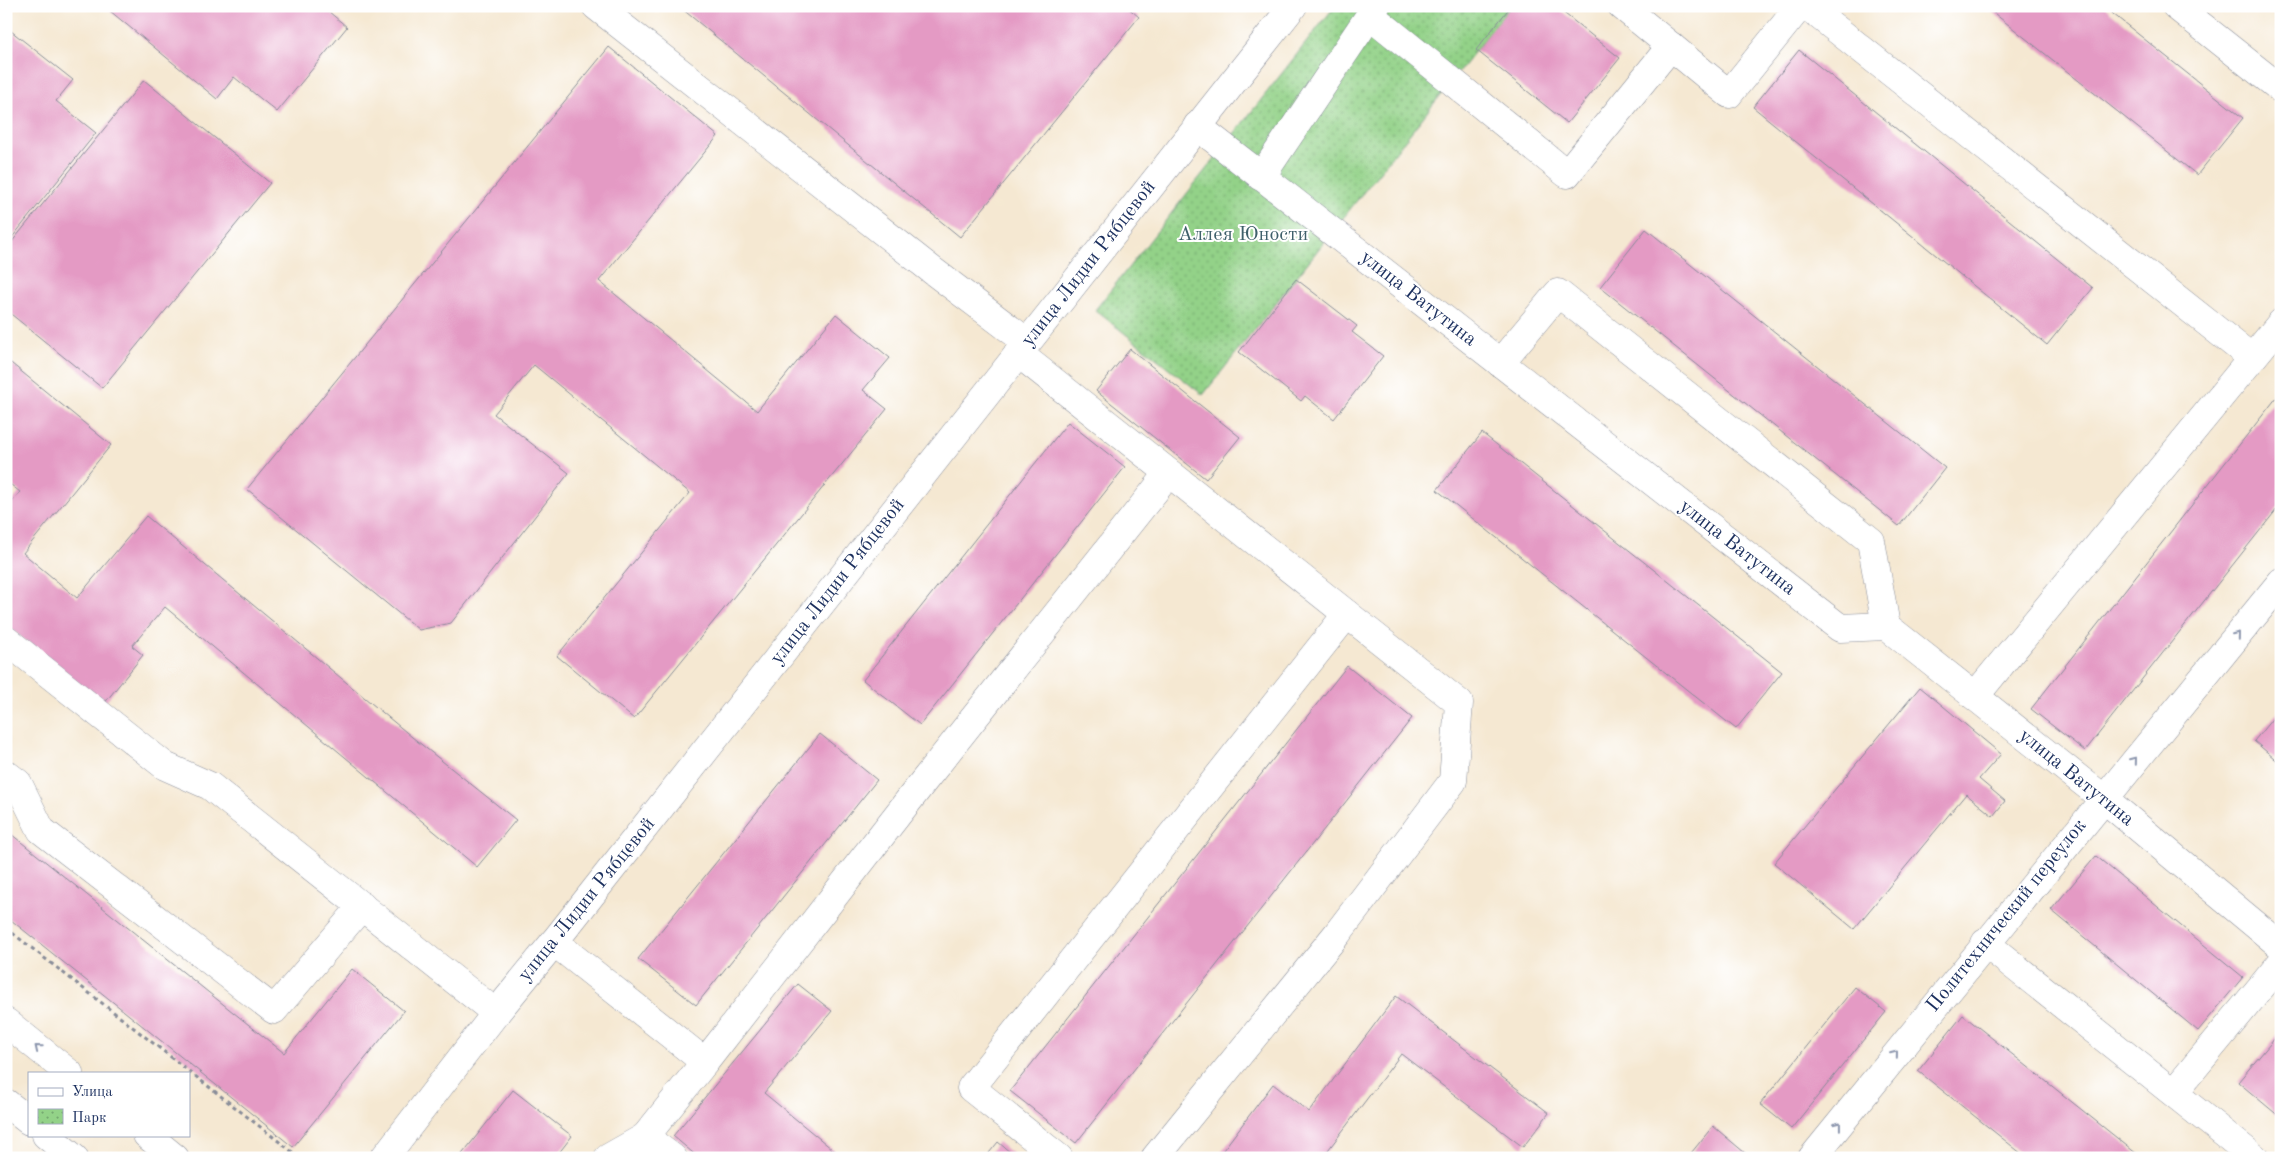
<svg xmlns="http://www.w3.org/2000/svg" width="2287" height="1164" viewBox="0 0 2287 1164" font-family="'Old Standard TT',serif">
	<defs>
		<pattern id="park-dots" width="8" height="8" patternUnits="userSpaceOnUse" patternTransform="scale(1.25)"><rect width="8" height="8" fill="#93d288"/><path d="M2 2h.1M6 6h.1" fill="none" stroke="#77ab72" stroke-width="1.8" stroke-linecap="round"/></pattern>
	</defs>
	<rect width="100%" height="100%" fill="#fff"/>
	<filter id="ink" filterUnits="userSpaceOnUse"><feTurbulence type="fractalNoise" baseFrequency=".02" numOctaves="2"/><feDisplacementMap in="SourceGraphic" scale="10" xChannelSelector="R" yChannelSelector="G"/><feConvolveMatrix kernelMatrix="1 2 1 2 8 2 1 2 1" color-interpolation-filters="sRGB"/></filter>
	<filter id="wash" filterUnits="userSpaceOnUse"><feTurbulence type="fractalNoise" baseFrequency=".0096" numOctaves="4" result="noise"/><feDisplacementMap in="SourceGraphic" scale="20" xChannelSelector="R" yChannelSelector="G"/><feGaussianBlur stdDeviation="1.12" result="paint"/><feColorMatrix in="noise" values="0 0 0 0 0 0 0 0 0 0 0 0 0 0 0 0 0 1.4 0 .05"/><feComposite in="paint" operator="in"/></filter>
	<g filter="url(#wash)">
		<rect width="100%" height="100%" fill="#f5e8d2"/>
		<polygon fill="url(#park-dots)" stroke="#578073" points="1335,6 1511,6 1203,395 1095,310"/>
		<g id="blocks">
			<g fill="#e49ac4">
				<polygon points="104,6 322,6 347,27 277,112 234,77 217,99"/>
				<polygon points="683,6 1126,6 1139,17 960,237 681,8"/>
				<polygon points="1511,6 1555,6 1620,58 1567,123 1476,50"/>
				<polygon points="1985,6 2103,6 2243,118 2197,175"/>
				<polygon points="6,27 73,80 56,101 96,133 6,245"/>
				<polygon points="609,47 718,136 599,281 757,411 836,314 890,358 863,390 887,409 634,719 557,656 690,493 534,365 494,414 569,473 451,623 419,630 247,489"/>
				<polygon points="1799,50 2093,288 2047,345 1753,107"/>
				<polygon points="144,80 270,183 102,388 6,310 6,249"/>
				<polygon points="1646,229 1945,468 1899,526 1600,287"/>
				<polygon points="1296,279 1357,326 1352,332 1383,356 1334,419 1305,396 1301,401 1239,352"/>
				<polygon points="1130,349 1240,437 1206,479 1096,391"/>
				<polygon points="6,359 111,445 23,553 77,598 146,516 412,737 516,820 477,867 165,607 132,646 143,655 103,705 6,625 6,509 20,492 6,481"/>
				<polygon points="2281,392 2281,504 2085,751 2031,709"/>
				<polygon points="1068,422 1125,467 920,725 863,680"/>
				<polygon points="1482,433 1782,672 1736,729 1437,490"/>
				<polygon points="1347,666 1412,718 1076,1143 1010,1091"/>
				<polygon points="1920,687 2001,754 1979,779 2005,801 1993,816 1966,794 1854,929 1774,863"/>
				<polygon points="2281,708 2281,764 2254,741"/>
				<polygon points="820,734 877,780 696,1005 638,959"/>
				<polygon points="6,830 284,1053 352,969 404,1011 293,1147 6,916"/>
				<polygon points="2096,856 2243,977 2198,1031 2051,910"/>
				<polygon points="798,984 832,1011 764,1093 843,1158 699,1158 673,1136"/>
				<polygon points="1855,987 1886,1012 1791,1129 1760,1104"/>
				<polygon points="1396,996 1549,1113 1523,1147 1401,1054 1322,1158 1217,1158 1273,1084 1309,1112"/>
				<polygon points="1963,1015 2142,1158 2027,1158 1918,1071"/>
				<polygon points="2281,1031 2281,1118 2238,1082"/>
				<polygon points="513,1090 572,1136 555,1158 459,1158"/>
				<polygon points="1713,1126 1751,1158 1687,1158"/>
				<polygon points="998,1142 1017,1158 985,1158"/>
			</g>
		</g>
	</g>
	<g filter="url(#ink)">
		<use href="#blocks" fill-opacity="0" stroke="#888c98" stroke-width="1"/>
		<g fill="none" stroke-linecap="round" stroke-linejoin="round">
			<defs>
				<g id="minor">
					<polyline points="596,6 933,271 1027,342"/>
					<polyline points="1622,6 1729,94 1800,6"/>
					<polyline points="1807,6 2252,358"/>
					<polyline points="2176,6 2281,89"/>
					<polyline points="1370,15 1567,174 1671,46"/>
					<polyline points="1197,126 1840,628 1886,626 2103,798 2281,946"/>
					<polyline points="1261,177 1376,6"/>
					<polyline points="1018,353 1459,703 1453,781 1337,934 1155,1158"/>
					<polyline points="1500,363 1558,293 1871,541 1886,626"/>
					<polyline points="6,640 165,766 210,786 496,1013"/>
					<polyline points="1975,696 2281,323"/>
					<polyline points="6,774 18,783 41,830 274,1010 362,906"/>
					<polyline points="554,942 705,1062 645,1137 673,1158"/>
					<polyline points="1985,943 2255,1158"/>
					<polyline points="705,1062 923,782 1169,473"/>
					<polyline points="2174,1092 2281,963"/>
					<polyline points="384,1158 496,1013 554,942 1293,6"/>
					<polyline points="608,1158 645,1137"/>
					<polyline points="1059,1158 971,1088 1347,614"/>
					<polyline points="1812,1158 2281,582"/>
				</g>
				<g id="major">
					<polyline points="6,1022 69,1073"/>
					<polyline points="6,1103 29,1121"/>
					<polyline points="46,1135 74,1158"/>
					<polyline points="147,1135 175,1158"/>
				</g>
			</defs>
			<use href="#minor" stroke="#888c98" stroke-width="29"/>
			<use href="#major" stroke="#888c98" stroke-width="29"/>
			<g stroke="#888c98" stroke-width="3" stroke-dasharray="4 4" stroke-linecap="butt">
				<polyline points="6,928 300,1158"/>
				<polyline points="291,1158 294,1154"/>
			</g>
			<use href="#minor" stroke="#fff" stroke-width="28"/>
			<use href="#major" stroke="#fff" stroke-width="28"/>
		</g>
		<defs><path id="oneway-chevron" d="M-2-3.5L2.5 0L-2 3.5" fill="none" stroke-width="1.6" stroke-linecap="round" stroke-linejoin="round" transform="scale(1.25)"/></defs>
		<g stroke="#8d97ae">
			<use href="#oneway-chevron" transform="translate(2237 635) rotate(-51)"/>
			<use href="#oneway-chevron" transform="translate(2134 760) rotate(-51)"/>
			<use href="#oneway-chevron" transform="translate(38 1048) rotate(-141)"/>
			<use href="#oneway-chevron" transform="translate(1895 1054) rotate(-51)"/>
			<use href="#oneway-chevron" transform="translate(1838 1125) rotate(-52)"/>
		</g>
	</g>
	<g text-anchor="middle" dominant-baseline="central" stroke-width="4" stroke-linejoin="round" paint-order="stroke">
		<g font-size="20" fill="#3f606b" stroke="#fff">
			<text x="1243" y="235">Аллея Юности</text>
		</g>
		<g font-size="20" fill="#1b2f5e" stroke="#fff">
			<text transform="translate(1089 264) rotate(-52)">улица Лидии Рябцевой</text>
			<text transform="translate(1418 299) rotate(38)">улица Ватутина</text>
			<text transform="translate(1737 548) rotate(38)">улица Ватутина</text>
			<text transform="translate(838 582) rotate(-52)">улица Лидии Рябцевой</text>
			<text transform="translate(2076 778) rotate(39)">улица Ватутина</text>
			<text transform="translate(587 900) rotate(-51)">улица Лидии Рябцевой</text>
			<text transform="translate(2007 916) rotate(-51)">Политехнический переулок</text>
		</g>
	</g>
	<rect width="2287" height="1164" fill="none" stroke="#fff" stroke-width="25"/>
	<rect x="28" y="1072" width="162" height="65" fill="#ffffff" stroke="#a4acbf"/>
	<rect x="38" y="1088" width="25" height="8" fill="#ffffff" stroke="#a4acbf"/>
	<text x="72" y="1096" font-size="15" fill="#1b2f5e">Улица</text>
	<rect x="38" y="1109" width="25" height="15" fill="url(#park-dots)" stroke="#a4acbf"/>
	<text x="72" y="1122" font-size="15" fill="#1b2f5e">Парк</text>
</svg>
